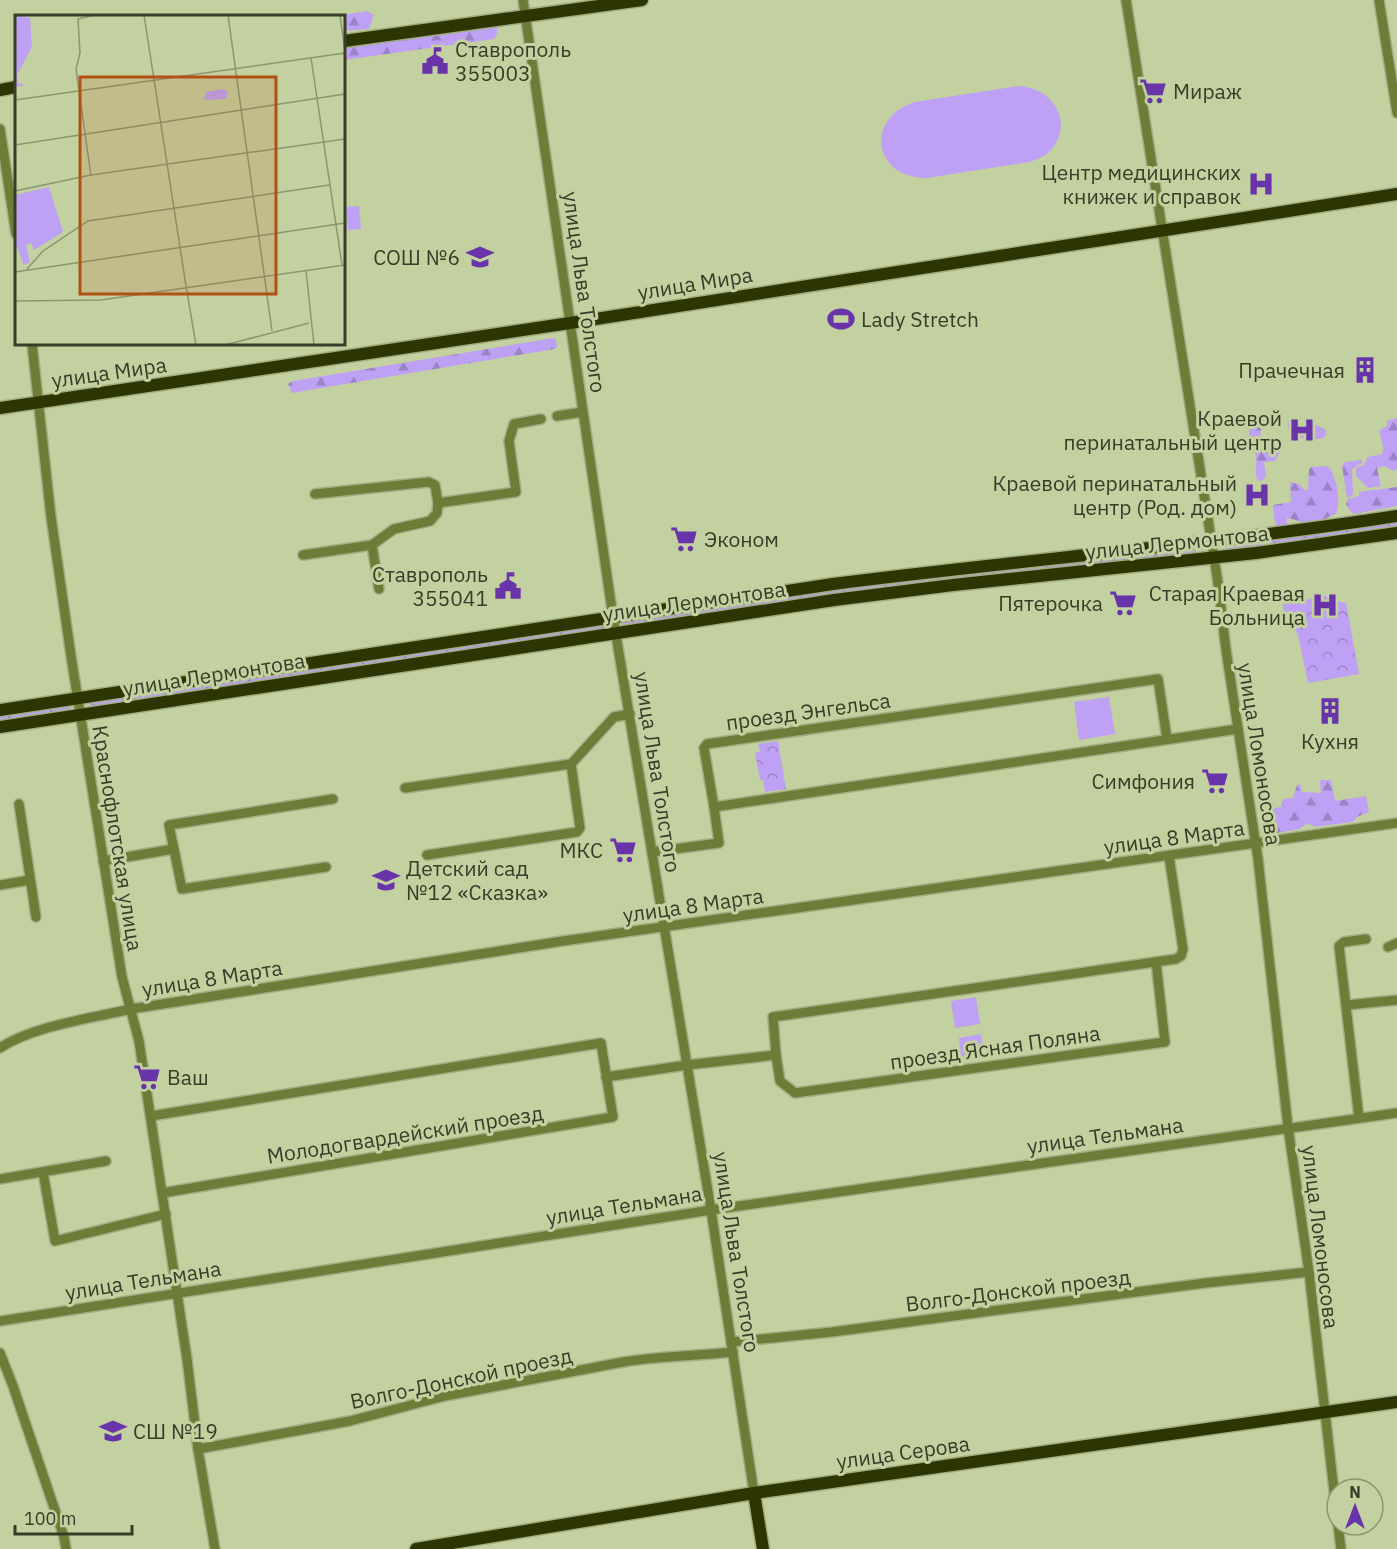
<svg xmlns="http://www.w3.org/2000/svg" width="1397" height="1549" viewBox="0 0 1397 1549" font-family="'IBM Plex Sans',sans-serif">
	<defs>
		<pattern id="grass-dots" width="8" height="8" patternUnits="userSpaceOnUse" patternTransform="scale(1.5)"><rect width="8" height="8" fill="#bea1f4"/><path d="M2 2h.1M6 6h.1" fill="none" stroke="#9b84c6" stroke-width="1.8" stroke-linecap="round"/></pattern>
		<pattern id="forest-firs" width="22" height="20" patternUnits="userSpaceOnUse" patternTransform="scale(1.5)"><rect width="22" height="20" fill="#bea1f4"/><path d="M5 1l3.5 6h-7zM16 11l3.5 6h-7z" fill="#9b84c6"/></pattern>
		<pattern id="park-crowns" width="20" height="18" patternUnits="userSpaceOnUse" patternTransform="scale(1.5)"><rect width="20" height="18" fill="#bea1f4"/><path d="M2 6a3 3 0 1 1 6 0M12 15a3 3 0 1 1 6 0" fill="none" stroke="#9b84c6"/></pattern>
	</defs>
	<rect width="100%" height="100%" fill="#c3d09f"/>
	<g fill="url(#grass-dots)">
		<polygon points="1397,522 1397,526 1226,550 1225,548"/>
		<polygon points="1196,549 1196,554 623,626 622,623 833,589 952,575"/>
		<polygon points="604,625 605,629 90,706 89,702"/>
		<polygon points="70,705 70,709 0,720 0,715"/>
	</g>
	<g fill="url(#forest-firs)">
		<polygon points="367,11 374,15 369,29 344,31 344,16 338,16"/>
		<polygon points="492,24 497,27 497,34 494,39 344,60 344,47"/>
		<polygon points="554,338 556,340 557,347 555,349 292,393 288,384 293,381"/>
		<path d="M1397 418V469L1394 471 1384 466 1377 468 1381 486 1368 488 1356 476V468L1364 465 1368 457 1382 454C1386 447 1379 439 1380 430L1387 426V421Z"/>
		<path d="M1290 421 1296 426C1308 422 1316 422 1326 431V435L1321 439 1292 438 1287 423Z"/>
		<path d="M1250 425H1256L1261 429 1260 444H1278L1281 450 1275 461 1264 462 1266 476 1263 480 1259 481C1252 472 1259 463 1255 453 1252 443 1247 436 1250 425Z"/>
		<polygon points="1361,460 1362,463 1352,469 1353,493 1352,496 1347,498 1342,466 1345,462"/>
		<path d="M1325 466 1330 468C1337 481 1341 500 1336 514 1327 517 1317 525 1307 523 1300 522 1294 519 1287 518V524L1282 528 1277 527 1274 518 1273 505 1291 502 1290 482 1299 484 1305 490H1308L1309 469 1311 467Z"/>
		<polygon points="1397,487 1397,506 1354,514 1349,510 1346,504 1348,499 1359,496 1359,492"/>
		<polygon points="1320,780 1331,780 1335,801 1366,796 1369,812 1357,817 1353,822 1314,827 1312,825 1306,824 1300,829 1277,833 1274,828 1272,812 1275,808 1281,807 1283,799 1293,798 1297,785 1300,784 1302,792 1321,793"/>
	</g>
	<g fill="url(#park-crowns)">
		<polygon points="1334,594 1337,601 1346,603 1359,674 1308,683 1298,635 1283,610 1283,604"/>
		<polygon points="778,741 786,789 765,792 763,780 760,780 755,753 760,752 758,744"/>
		<polygon points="981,1034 984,1055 961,1058 959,1038"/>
	</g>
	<g fill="#bea1f4">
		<path d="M1018 86C1052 87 1075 122 1051 150 1045 156 1038 159 1030 162L927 178C873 178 864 118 915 102Z"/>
		<polygon points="359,206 361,229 348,230 346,207"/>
		<polygon points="1109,697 1115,734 1079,740 1074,702"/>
		<polygon points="976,997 980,1024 955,1028 951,1001"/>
	</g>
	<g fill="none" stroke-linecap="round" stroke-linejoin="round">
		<defs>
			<g id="minor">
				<polyline points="523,0 613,617 711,1210 754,1493"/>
				<polyline points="1126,0 1218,583 1226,650 1258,859 1288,1127 1309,1272 1337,1517"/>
				<polyline points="1379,0 1397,113"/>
				<polyline points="0,129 16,234"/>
				<polyline points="32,344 51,517 71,656 122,977 139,1041 187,1359 198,1449 215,1549"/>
				<polyline points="557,416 583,412"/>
				<polyline points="315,494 429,482 435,485 438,503 516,492 509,441 514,424 541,419"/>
				<polyline points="372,545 379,589"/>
				<polyline points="303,555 372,545 394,529 430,521 437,513 438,503"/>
				<polyline points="1167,739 1158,679 707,744 704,748 714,807 1238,729"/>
				<polyline points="571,764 614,717 630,714"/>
				<polyline points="405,788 571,764 580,828 577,832 427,855"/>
				<polyline points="19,804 36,917"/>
				<polyline points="652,852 719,843 714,807"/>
				<polyline points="103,861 174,849"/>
				<polyline points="326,867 182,889 169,825 333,799"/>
				<polyline points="0,885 30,880"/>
				<polyline points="1388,947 1397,943"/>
				<polyline points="1347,1005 1397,1000"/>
				<path d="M0 1048C32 1026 93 1018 131 1009L563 941 1397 823"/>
				<polyline points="776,1055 780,1081 795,1093 1165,1042 1156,962"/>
				<polyline points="606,1077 687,1065 776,1055 773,1017 1176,959 1181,956 1183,949 1169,856"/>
				<polyline points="151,1116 601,1043 613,1117 162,1193"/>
				<polyline points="1359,1118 1339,946 1344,942 1366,939"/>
				<polyline points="43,1172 55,1241 166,1214"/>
				<polyline points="0,1179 106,1161"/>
				<polyline points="0,1321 711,1210 1397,1113"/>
				<polyline points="731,1342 832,1332 1205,1283 1309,1272"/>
				<polyline points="0,1353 13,1386 64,1537 66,1549"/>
				<path d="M198 1449 350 1421 445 1396 623 1362C659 1356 696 1356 733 1352"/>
				<polyline points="1338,1525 1341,1549"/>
			</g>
			<g id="major">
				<polyline points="344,41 642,0"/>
				<polyline points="0,90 16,87"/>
				<polyline points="0,408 570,323 1397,194"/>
				<path d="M0 710 833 584C1021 560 1210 545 1397 516"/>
				<polyline points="0,727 834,600 953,585 1256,553 1397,533"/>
				<polyline points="754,1493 763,1549"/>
				<polyline points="416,1549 754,1493 1397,1402"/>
			</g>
		</defs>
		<use href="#minor" stroke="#a2ad83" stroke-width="12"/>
		<use href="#major" stroke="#a2ad83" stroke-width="15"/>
		<use href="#minor" stroke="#6d7c37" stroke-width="9"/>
		<use href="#major" stroke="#2d3602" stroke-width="12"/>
	</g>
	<defs>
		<symbol id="civic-bare" viewBox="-9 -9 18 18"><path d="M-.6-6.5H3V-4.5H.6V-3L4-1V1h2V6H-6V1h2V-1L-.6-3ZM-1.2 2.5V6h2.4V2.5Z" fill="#6933aa" stroke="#c3d09f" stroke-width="2.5" paint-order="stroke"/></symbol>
		<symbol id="supermarket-bare" viewBox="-9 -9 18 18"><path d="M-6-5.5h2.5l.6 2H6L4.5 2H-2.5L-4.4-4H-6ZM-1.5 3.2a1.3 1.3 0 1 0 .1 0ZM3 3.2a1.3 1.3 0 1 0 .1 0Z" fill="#6933aa" stroke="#c3d09f" stroke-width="2.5" paint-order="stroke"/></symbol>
		<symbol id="hospital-bare" viewBox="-9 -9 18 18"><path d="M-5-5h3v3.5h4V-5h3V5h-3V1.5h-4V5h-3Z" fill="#6933aa" stroke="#c3d09f" stroke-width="2.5" paint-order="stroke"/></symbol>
		<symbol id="school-bare" viewBox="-9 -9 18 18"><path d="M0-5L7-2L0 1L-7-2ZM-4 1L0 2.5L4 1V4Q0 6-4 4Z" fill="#6933aa" stroke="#c3d09f" stroke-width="2.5" paint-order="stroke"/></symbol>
		<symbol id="stadium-bare" viewBox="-9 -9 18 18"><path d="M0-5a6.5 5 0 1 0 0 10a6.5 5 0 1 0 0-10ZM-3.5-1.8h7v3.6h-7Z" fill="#6933aa" stroke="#c3d09f" stroke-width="2.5" paint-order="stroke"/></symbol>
		<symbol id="building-bare" viewBox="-9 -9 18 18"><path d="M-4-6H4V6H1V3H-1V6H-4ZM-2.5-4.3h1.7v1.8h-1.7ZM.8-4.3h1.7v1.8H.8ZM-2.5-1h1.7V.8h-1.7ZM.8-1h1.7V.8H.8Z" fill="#6933aa" stroke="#c3d09f" stroke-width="2.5" paint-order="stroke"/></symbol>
	</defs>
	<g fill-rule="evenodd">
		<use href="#civic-bare" x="416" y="42" width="38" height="38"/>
		<use href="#supermarket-bare" x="1134" y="72" width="38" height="38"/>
		<use href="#hospital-bare" x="1242" y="165" width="38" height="38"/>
		<use href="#school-bare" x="461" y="238" width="38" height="38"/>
		<use href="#stadium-bare" x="822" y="300" width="38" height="38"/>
		<use href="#building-bare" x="1346" y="351" width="38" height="38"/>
		<use href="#hospital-bare" x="1283" y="411" width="38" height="38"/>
		<use href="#hospital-bare" x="1238" y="476" width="38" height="38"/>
		<use href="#supermarket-bare" x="665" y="520" width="38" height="38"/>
		<use href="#civic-bare" x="489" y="567" width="38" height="38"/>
		<use href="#supermarket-bare" x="1104" y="584" width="38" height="38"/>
		<use href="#hospital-bare" x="1306" y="586" width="38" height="38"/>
		<use href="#building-bare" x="1311" y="692" width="38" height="38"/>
		<use href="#supermarket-bare" x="1196" y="762" width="38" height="38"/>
		<use href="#supermarket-bare" x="604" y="831" width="38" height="38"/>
		<use href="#school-bare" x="367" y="861" width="38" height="38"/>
		<use href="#supermarket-bare" x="128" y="1058" width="38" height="38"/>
		<use href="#school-bare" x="94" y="1412" width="38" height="38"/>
	</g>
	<g text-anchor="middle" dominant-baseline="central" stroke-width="6" stroke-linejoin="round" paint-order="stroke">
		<g font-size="21" fill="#383d29" stroke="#c3d09f" text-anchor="end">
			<text x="455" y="49" text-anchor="start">Ставрополь<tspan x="455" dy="24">355003</tspan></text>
			<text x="1173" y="91" text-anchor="start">Мираж</text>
			<text x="1241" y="172">Центр медицинских<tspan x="1241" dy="24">книжек и справок</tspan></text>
			<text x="460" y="257">СОШ №6</text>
			<text x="861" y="319" text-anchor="start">Lady Stretch</text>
			<text x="1345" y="370">Прачечная</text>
			<text x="1282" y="418">Краевой<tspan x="1282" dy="24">перинатальный центр</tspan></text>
			<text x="1237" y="483">Краевой перинатальный<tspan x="1237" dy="24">центр (Род. дом)</tspan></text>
			<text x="704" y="539" text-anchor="start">Эконом</text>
			<text x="488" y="574">Ставрополь<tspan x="488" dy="24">355041</tspan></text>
			<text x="1305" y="593">Старая Краевая<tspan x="1305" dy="24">Больница</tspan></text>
			<text x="1103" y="603">Пятерочка</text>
			<text x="1330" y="741" text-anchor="middle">Кухня</text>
			<text x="1195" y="781">Симфония</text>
			<text x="603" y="850">МКС</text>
			<text x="406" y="868" text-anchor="start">Детский сад<tspan x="406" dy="24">№12 «Сказка»</tspan></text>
			<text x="167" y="1077" text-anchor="start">Ваш</text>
			<text x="133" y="1431" text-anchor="start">СШ №19</text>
		</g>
		<g font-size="21" fill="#383d29" stroke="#c3d09f">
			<text transform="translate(695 283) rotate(-9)">улица Мира</text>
			<text transform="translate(585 292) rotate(82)">улица Льва Толстого</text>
			<text transform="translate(109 372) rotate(-8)">улица Мира</text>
			<text transform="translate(1177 542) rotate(-6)">улица Лермонтова</text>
			<text transform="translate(694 601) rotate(-8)">улица Лермонтова</text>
			<text transform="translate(214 674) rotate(-9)">улица Лермонтова</text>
			<text transform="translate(808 711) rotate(-8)">проезд Энгельса</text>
			<text transform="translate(1260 754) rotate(81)">улица Ломоносова</text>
			<text transform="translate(658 772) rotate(81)">улица Льва Толстого</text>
			<text transform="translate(1174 837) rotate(-8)">улица 8 Марта</text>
			<text transform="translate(118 838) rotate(81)">Краснофлотская улица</text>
			<text transform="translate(693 905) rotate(-8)">улица 8 Марта</text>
			<text transform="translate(212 978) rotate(-9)">улица 8 Марта</text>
			<text transform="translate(995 1047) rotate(-8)">проезд Ясная Поляна</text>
			<text transform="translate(405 1134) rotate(-9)">Молодогвардейский проезд</text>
			<text transform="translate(1105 1135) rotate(-8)">улица Тельмана</text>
			<text transform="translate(624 1205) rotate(-9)">улица Тельмана</text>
			<text transform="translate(1321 1237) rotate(83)">улица Ломоносова</text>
			<text transform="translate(737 1252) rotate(81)">улица Льва Толстого</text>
			<text transform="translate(143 1280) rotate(-9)">улица Тельмана</text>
			<text transform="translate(1018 1290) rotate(-7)">Волго-Донской проезд</text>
			<text transform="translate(461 1378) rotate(-12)">Волго-Донской проезд</text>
			<text transform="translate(903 1452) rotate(-8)">улица Серова</text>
		</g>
	</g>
	<g transform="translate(15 15)">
		<rect width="330" height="330" fill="#c3d09f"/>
		<path d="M0 0 15 3 17 32 2 60 3 68 10 70 0 72Z" fill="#bea1f4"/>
		<path d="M34 172 48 217 19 235 16 228 11 230 15 247 9 250 0 227V180Z" fill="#bea1f4"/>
		<path d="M208 74 213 77 211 84 189 85 191 77Z" fill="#bea1f4"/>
		<path fill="none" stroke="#8b9570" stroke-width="1.5" d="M129 0 171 271M213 0 257 316M325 0 330 36M296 43 327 250M0 85 330 38M0 130 330 79M76 161 61 54 65 38 63 4 79 0M0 176 76 160 330 124M12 254 28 236 73 206 314 170M291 256 299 330M0 257 330 208M171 271 181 330M0 286 86 285 330 250M210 330 294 308"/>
		<path fill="#b35115" fill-opacity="0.15" stroke="#b35115" stroke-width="3" d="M65 62H261V279H65Z"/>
		<rect width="330" height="330" fill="none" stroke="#383d29" stroke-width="3"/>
	</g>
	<g transform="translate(1355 1507)"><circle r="28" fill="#c3d09f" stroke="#8b9570" stroke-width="1.5"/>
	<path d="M0-4.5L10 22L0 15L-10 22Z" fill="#6933aa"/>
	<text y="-9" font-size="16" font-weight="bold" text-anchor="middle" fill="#383d29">N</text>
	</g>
	<path d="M15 1525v9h117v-9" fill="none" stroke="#383d29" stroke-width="3"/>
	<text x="24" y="1525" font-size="18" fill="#383d29" stroke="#c3d09f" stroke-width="4.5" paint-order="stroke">100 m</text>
</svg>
